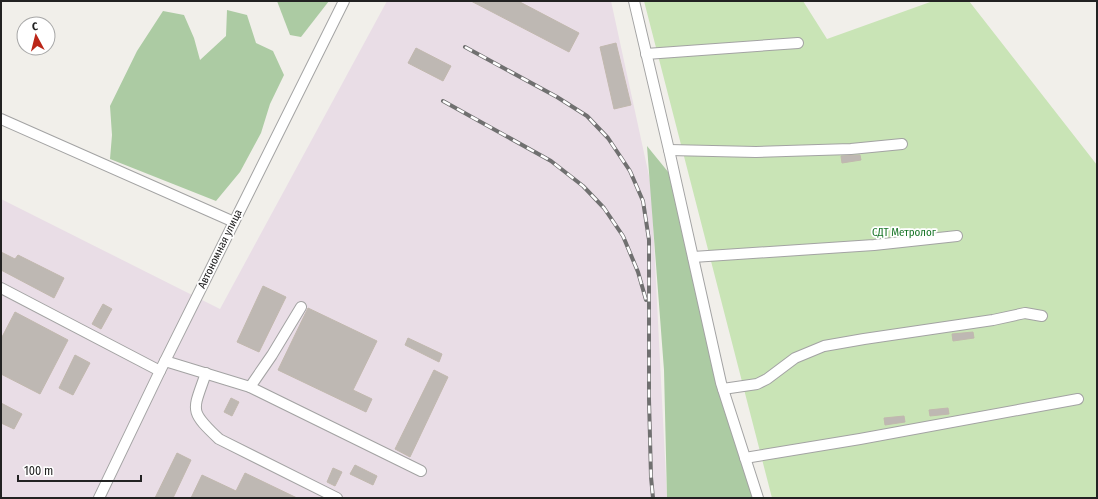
<svg xmlns="http://www.w3.org/2000/svg" width="1098" height="499" viewBox="0 0 1098 499" font-family="'Fira Sans Condensed',sans-serif">
	<rect width="100%" height="100%" fill="#f1efea"/>
	<polygon fill="#e9dde6" points="387,1 611,1 651,185 667,498 1,498 1,199 220,309"/>
	<polygon fill="#c9e4b6" points="644,1 803,1 827,39 933,1 969,1 1097,165 1097,498 772,498"/>
	<g fill="#accba3">
		<polygon points="277,1 329,1 301,37 290,35"/>
		<polygon points="227,10 247,15 256,43 273,51 284,75 270,104 261,133 240,172 216,201 110,159 112,135 110,106 137,51 163,11 184,15 194,38 200,60 226,36"/>
		<polygon points="647,146 669,173 755,498 667,498 664,370"/>
	</g>
	<g fill="#beb8b3" stroke="#c1b8ae">
		<polygon points="471,1 518,1 579,33 569,52"/>
		<polygon points="616,43 631,105 614,109 600,47"/>
		<polygon points="416,48 451,66 443,81 408,63"/>
		<polygon points="860,155 861,160 842,163 841,156"/>
		<polygon points="1,252 15,259 18,255 64,278 54,298 1,270"/>
		<polygon points="263,286 286,297 259,352 237,342"/>
		<polygon points="103,304 112,309 101,329 92,324"/>
		<polygon points="308,308 377,341 353,390 372,399 366,412 278,370"/>
		<polygon points="15,312 68,340 40,394 1,374 1,339"/>
		<polygon points="973,332 974,338 953,341 952,334"/>
		<polygon points="408,338 442,354 439,362 405,345"/>
		<polygon points="75,355 90,363 73,395 59,388"/>
		<polygon points="434,370 448,377 410,457 395,449"/>
		<polygon points="231,398 239,402 232,416 224,412"/>
		<polygon points="1,403 22,414 14,429 1,423"/>
		<polygon points="948,408 949,414 930,416 929,410"/>
		<polygon points="904,416 905,422 885,425 884,418"/>
		<polygon points="177,453 191,460 173,498 155,498"/>
		<polygon points="355,465 377,476 373,485 350,474"/>
		<polygon points="333,468 342,472 335,486 327,482"/>
		<polygon points="245,473 297,498 191,498 202,475 236,491"/>
	</g>
	<g fill="none" stroke-linecap="round" stroke-linejoin="round">
		<defs>
			<g id="minor">
				<polyline points="634,1 669,150 721,383 758,498"/>
				<polyline points="646,54 798,43"/>
				<polyline points="1,119 234,222"/>
				<polyline points="669,150 756,152 851,149 902,144"/>
				<polyline points="693,257 874,245 957,236"/>
				<polyline points="1,288 160,371"/>
				<polyline points="165,361 250,387 421,471"/>
				<path d="M206 373C193 411 188 410 219 439L337 498"/>
				<polyline points="250,387 272,355 301,307"/>
				<polyline points="723,389 757,384 767,379 795,358 824,346 864,339 993,320 1025,313 1042,316"/>
				<polyline points="745,458 860,439 1078,399"/>
				<polyline points="99,498 160,371 344,1"/>
			</g>
		</defs>
		<use href="#minor" stroke="#a3a3a3" stroke-width="12"/>
		<use href="#minor" stroke="#fff" stroke-width="10"/>
		<defs>
			<g id="rail">
				<polyline points="465,47 557,97 587,116 608,138 630,171 643,201 649,240 649,399 651,477 653,498"/>
				<polyline points="443,101 551,161 583,186 604,208 623,236 638,272 646,300"/>
			</g>
		</defs>
		<use href="#rail" stroke="#707070" stroke-width="4"/>
		<use href="#rail" stroke="#fff" stroke-width="2.5" stroke-dasharray="8" stroke-linecap="butt"/>
	</g>
	<g text-anchor="middle" dominant-baseline="central" stroke-width="3.5" stroke-linejoin="round" paint-order="stroke">
		<g font-size="11" fill="#1a7629" stroke="#fff">
			<text x="904" y="232">СДТ Метролог</text>
		</g>
		<g font-size="11" fill="#222" stroke="#fff">
			<text transform="translate(220 249) rotate(-64)">Автономная улица</text>
		</g>
	</g>
	<rect width="1098" height="499" fill="none" stroke="#222222" stroke-width="4"/>
	<g transform="translate(36 36) rotate(353)"><circle r="19" fill="#ffffff" stroke="#a7a7a7"/>
	<path d="M0-3L7 15L0 10L-7 15Z" fill="#bb2618"/>
	<text y="-6" font-size="11" font-weight="bold" text-anchor="middle" fill="#222222">С</text>
	</g>
	<path d="M18 475v6h123v-6" fill="none" stroke="#222222" stroke-width="2"/>
	<text x="24" y="475" font-size="12" fill="#222222" stroke="#ffffff" stroke-width="3" paint-order="stroke">100 m</text>
</svg>
